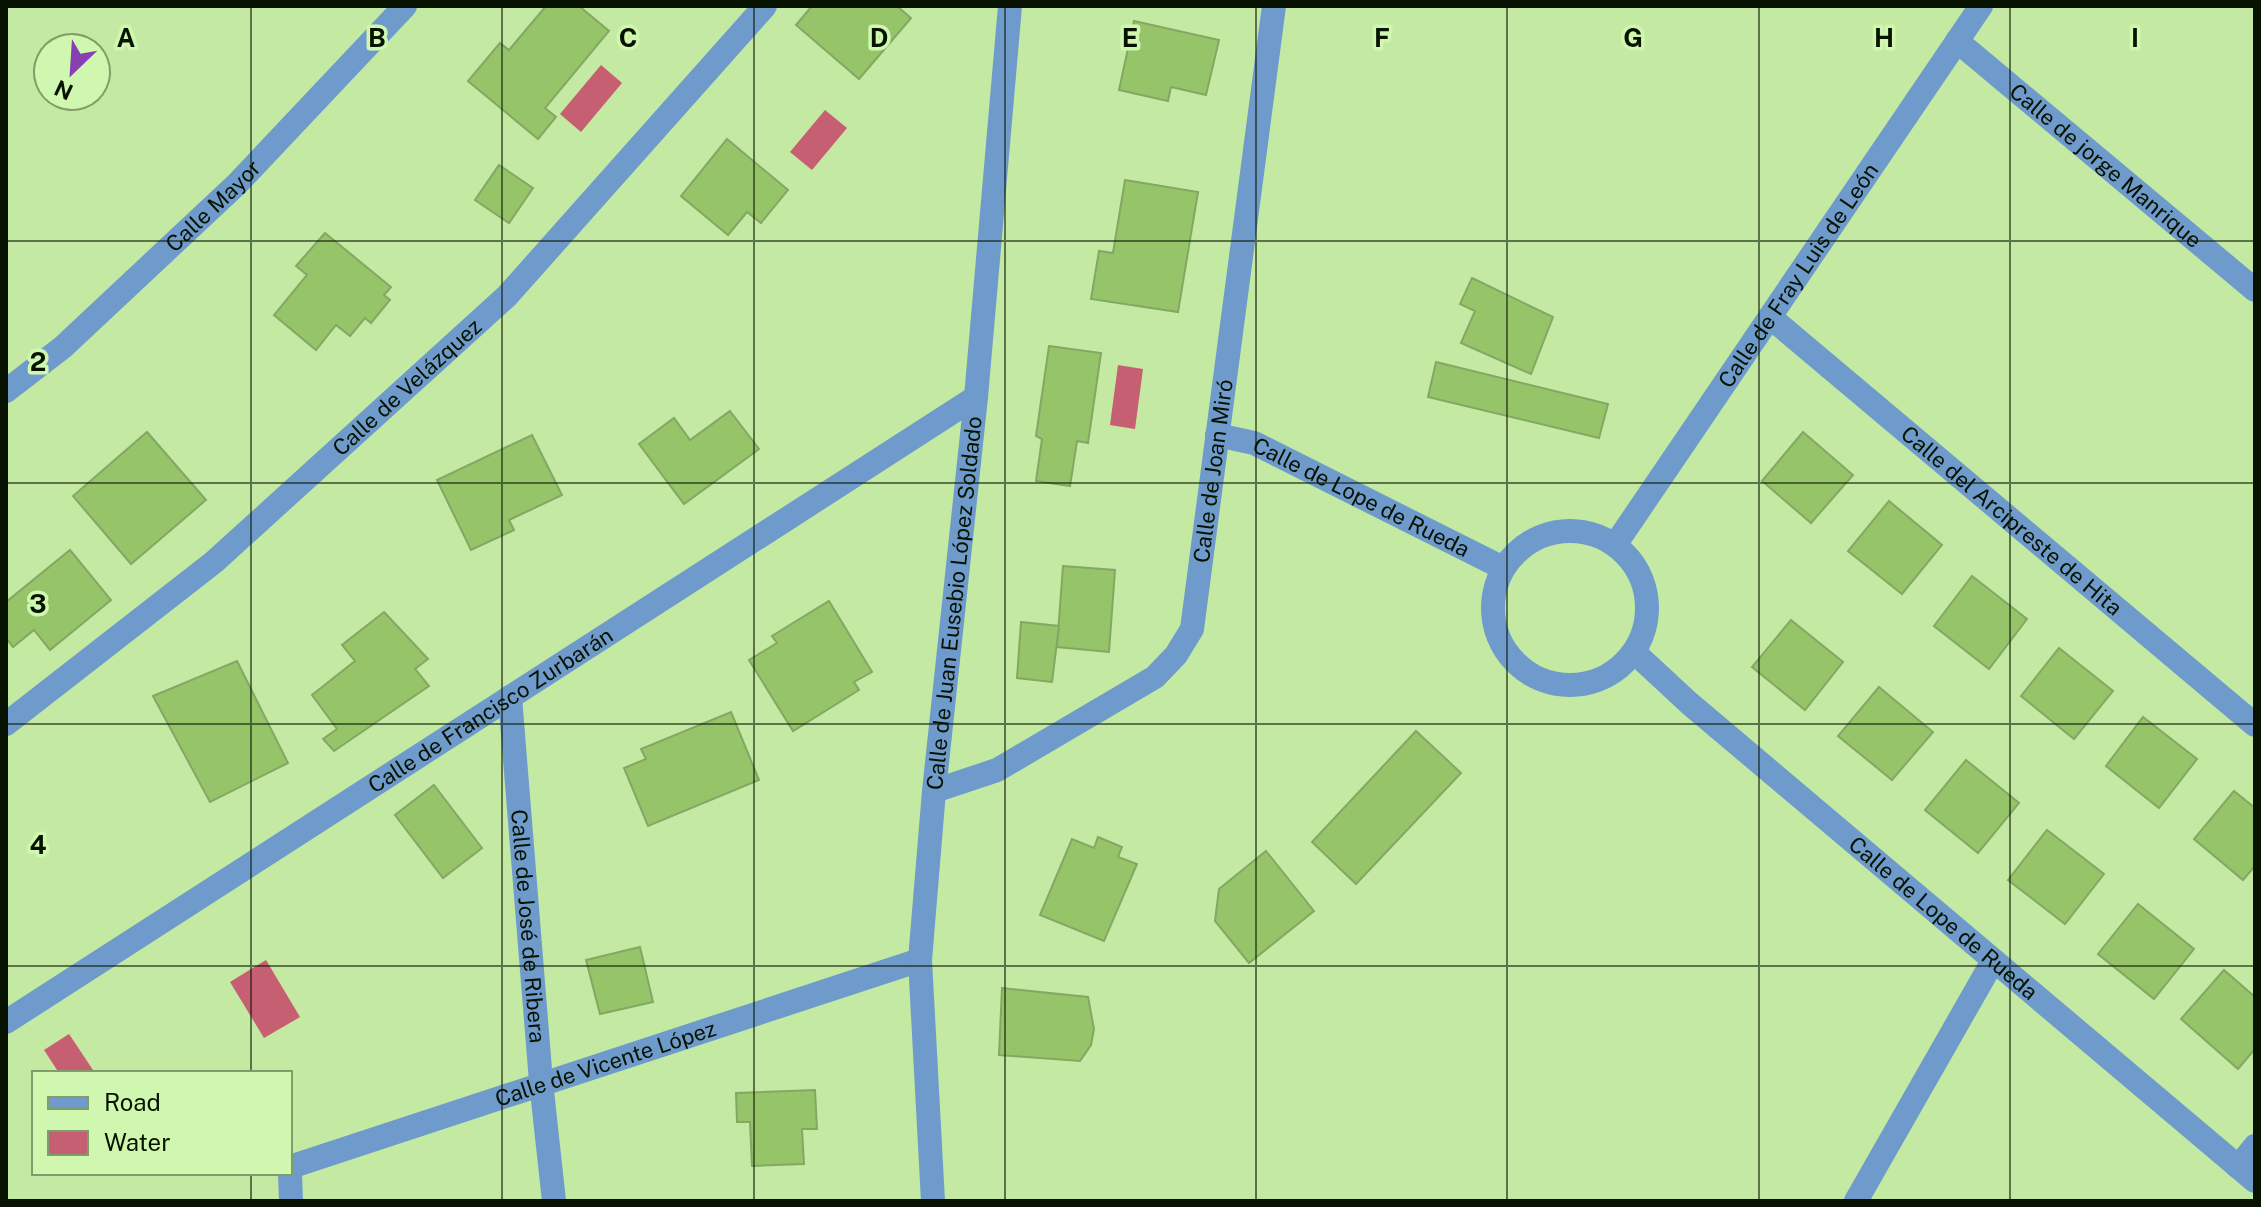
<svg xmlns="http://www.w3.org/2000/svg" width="2261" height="1207" viewBox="0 0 2261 1207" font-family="'Public Sans',sans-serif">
	<rect width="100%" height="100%" fill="#c3e9a2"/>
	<g fill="#c65f71">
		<polygon points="601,65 622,83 581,132 560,114"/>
		<polygon points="825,110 847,128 812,170 790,152"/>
		<polygon points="1118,365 1143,369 1135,429 1110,425"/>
		<polygon points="266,960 300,1017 264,1038 230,982"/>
		<polygon points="69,1034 95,1073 59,1073 44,1050"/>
	</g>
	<g fill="#95c568" stroke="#84a763" stroke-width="2">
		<polygon points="546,6 579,6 609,31 545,108 556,117 538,139 468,81 500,43 509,50"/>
		<polygon points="812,6 897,6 911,18 859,79 796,25"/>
		<polygon points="1134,21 1219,40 1206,95 1171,87 1168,101 1119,90"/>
		<polygon points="727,139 788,190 761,223 747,212 728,235 681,196"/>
		<polygon points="499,165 533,188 509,223 475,200"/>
		<polygon points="1125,180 1198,192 1178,312 1091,299 1099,251 1113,253"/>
		<polygon points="325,233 391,287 384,295 390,300 371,323 365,318 350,336 336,325 316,350 274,315 307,275 296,266"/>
		<polygon points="1472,278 1553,317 1531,374 1461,343 1475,311 1460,304"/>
		<polygon points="1049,346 1101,353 1088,443 1077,441 1070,486 1036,481 1042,439 1036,436"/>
		<polygon points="1436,362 1608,404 1599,438 1428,397"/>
		<polygon points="730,411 759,449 684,504 639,444 674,418 690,440"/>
		<polygon points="147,432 206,500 131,564 73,496"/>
		<polygon points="1803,432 1853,475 1811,523 1762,481"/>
		<polygon points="532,435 562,495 509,520 514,530 471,550 437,480"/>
		<polygon points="1889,501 1942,545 1902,594 1848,551"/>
		<polygon points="70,550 111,600 50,650 34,630 13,647 6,638 6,602"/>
		<polygon points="1063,566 1115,570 1109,652 1057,647"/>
		<polygon points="1972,576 2027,619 1989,669 1934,626"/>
		<polygon points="829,601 872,672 854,682 859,690 793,731 749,660 777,643 772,636"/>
		<polygon points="384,612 428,659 415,669 429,686 334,751 323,739 337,729 312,695 355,661 342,645"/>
		<polygon points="1791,620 1843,662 1805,710 1752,667"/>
		<polygon points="1021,622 1059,626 1052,682 1017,678"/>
		<polygon points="2059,648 2113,691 2074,739 2021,696"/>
		<polygon points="237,661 288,763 210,802 153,696"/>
		<polygon points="1879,687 1933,732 1892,780 1838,736"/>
		<polygon points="731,712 759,780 648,826 624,768 646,759 641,749"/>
		<polygon points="2143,717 2197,759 2159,808 2106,766"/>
		<polygon points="1416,731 1461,773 1356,884 1312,842"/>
		<polygon points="1966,760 2019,803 1978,853 1925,810"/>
		<polygon points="434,785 482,848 443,878 395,815"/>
		<polygon points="2234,791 2255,808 2255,866 2243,880 2194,839"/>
		<polygon points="2047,830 2104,874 2065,924 2008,880"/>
		<polygon points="1098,837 1122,847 1118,857 1137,864 1104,941 1040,915 1072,839 1094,848"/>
		<polygon points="1266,851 1314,911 1249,963 1215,921 1219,889"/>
		<polygon points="2138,904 2194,949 2154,999 2098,954"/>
		<polygon points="640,947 653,1002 600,1014 586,960"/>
		<polygon points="2224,970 2255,997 2255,1049 2238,1069 2181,1019"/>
		<polygon points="1002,988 1088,997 1094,1029 1091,1045 1080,1061 999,1055"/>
		<polygon points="815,1090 817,1129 802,1129 804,1164 752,1166 750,1122 737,1122 736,1093"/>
	</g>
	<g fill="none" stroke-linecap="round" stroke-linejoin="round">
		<g stroke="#6f9bcc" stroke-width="24">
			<path id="s1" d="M1957 41 2255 290"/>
			<path id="s2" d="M1770 317 2255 725"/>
			<path id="s3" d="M6 391 63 347 237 184 405 6"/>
			<path id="s4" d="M1217 435 1254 443 1503 568"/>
			<circle cx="1570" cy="608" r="77"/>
			<path id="s5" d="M1615 545 1981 6"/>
			<path id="s6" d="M1634 652 1689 703 2255 1181"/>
			<path id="s7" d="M510 697 541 1082 554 1201"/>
			<path id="s8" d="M6 724 214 562 507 296 765 6"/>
			<path id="s9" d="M934 791 997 770 1155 677 1176 655 1192 629 1274 6"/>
			<path id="s10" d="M6 1022 976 397"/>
			<path id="s11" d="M290 1167 920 960"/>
			<polyline points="2238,1167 2255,1146"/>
			<polyline points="290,1173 291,1201"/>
			<path id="s12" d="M933 1201 920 960 934 791 976 397 1010 6"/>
			<polyline points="1856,1201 1993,961"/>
		</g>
	</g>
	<path fill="none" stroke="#071300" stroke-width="2" stroke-opacity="0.55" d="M251 6V1073M502 6V1201M754 6V1201M1005 6V1201M1256 6V1201M1507 6V1201M1759 6V1201M2010 6V1201M6 241H2255M6 483H2255M6 724H2255M6 966H2255M251 1173V1201"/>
	<g text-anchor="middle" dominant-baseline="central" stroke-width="7" stroke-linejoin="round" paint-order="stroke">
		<g font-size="22" fill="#071300" stroke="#d0f7af">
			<text stroke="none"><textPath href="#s1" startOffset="194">Calle de jorge Manrique</textPath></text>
			<text stroke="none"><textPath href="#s3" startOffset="278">Calle Mayor</textPath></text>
			<text stroke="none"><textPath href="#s5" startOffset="326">Calle de Fray Luis de León</textPath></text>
			<text stroke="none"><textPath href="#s8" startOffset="524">Calle de Velázquez</textPath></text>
			<text stroke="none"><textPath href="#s9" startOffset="470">Calle de Joan Miró</textPath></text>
			<text stroke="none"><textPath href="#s4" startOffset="158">Calle de Lope de Rueda</textPath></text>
			<text stroke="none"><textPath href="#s2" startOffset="316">Calle del Arcipreste de Hita</textPath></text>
			<text stroke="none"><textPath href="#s12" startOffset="600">Calle de Juan Eusebio López Soldado</textPath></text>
			<text stroke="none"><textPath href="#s10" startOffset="576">Calle de Francisco Zurbarán</textPath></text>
			<text stroke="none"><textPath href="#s6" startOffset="408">Calle de Lope de Rueda</textPath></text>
			<text stroke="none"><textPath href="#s7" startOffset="230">Calle de José de Ribera</textPath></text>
			<text stroke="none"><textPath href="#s11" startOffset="332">Calle de Vicente López</textPath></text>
		</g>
	</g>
	<g font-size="26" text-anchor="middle" font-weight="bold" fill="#071300" stroke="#d0f7af" stroke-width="7" stroke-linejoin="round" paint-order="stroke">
		<text x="126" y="47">A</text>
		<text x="377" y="47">B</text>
		<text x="628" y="47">C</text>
		<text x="879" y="47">D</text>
		<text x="1130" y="47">E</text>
		<text x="1382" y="47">F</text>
		<text x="1633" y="47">G</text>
		<text x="1884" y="47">H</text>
		<text x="2135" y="47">I</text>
		<text x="38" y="371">2</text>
		<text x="38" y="613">3</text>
		<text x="38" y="854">4</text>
	</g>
	<rect width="2261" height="1207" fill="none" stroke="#071300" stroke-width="16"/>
	<rect x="32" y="1071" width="260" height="104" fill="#d0f7af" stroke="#809c69" stroke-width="2"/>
	<rect x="48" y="1097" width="40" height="12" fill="#6f9bcc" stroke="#809c69" stroke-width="2"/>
	<text x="104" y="1111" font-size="24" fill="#071300">Road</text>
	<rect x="48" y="1131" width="40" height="24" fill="#c65f71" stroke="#809c69" stroke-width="2"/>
	<text x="104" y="1151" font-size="24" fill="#071300">Water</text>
	<g transform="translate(72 72) rotate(205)"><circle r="38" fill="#d0f7af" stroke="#809c69" stroke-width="2"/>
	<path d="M0-6L14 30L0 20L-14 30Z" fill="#883fb2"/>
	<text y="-12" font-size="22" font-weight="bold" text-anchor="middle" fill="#071300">N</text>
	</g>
</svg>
